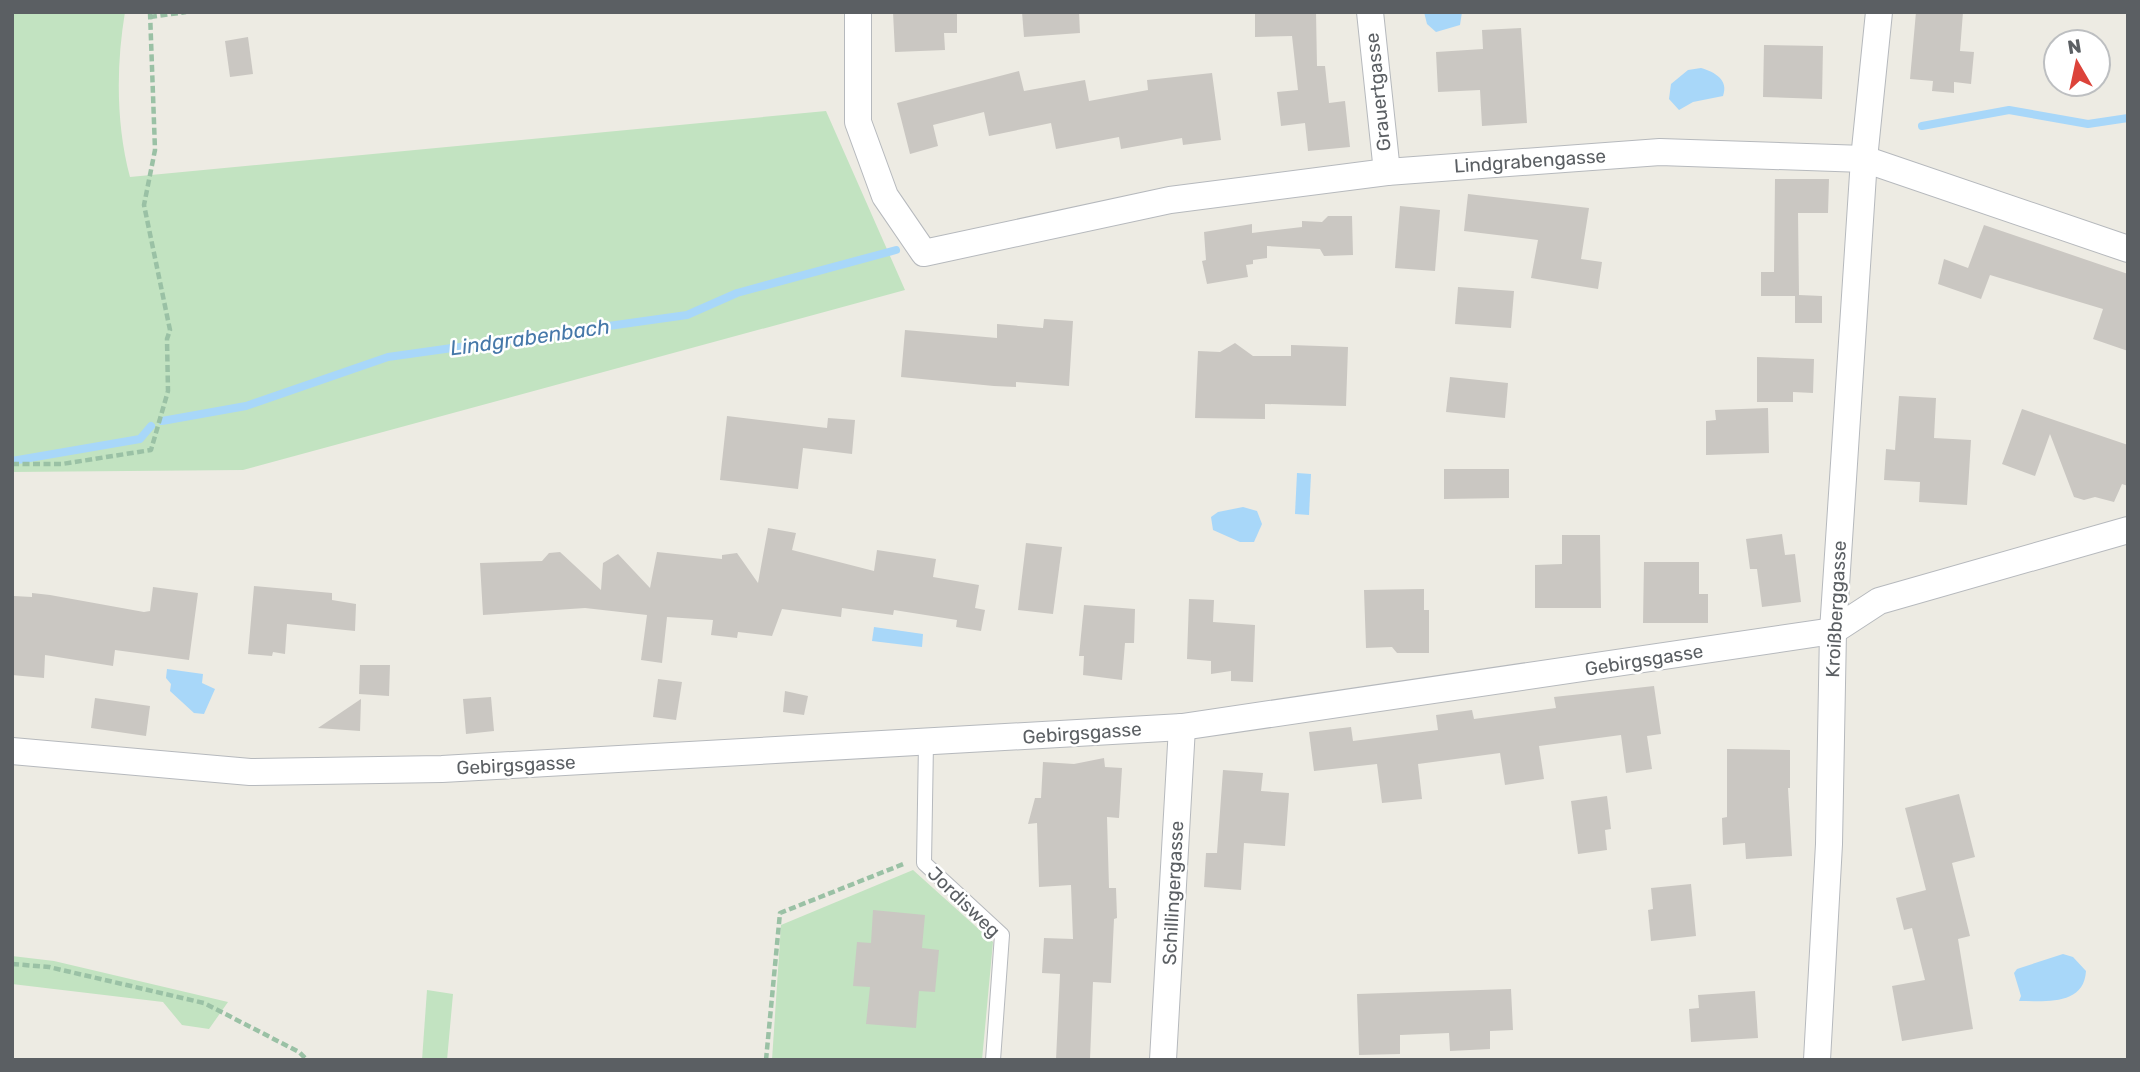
<svg xmlns="http://www.w3.org/2000/svg" width="2140" height="1072" viewBox="0 0 2140 1072" font-family="Rubik,sans-serif">
	<rect width="100%" height="100%" fill="#edebe3"/>
	<g fill="#c2e3c1">
		<path d="M12 12H125C116 66 116 124 130 177L826 111 905 290 243 470 12 472Z"/>
		<polygon points="913,870 993,942 982,1060 772,1060 781,925"/>
		<polygon points="12,956 54,961 228,1002 209,1029 182,1025 163,1002 12,984"/>
		<polygon points="427,990 453,994 447,1060 422,1060"/>
	</g>
	<g fill="#a8d7f9">
		<polygon points="1424,12 1462,12 1460,25 1436,32 1427,24"/>
		<path d="M1701 68C1715 72 1729 80 1723 96L1693 102 1679 110 1669 99 1671 84 1688 70Z"/>
		<polygon points="1297,473 1311,474 1309,515 1295,514"/>
		<polygon points="1243,507 1257,511 1262,524 1254,542 1240,542 1213,530 1211,517 1218,512"/>
		<polygon points="874,627 923,634 922,647 872,641"/>
		<polygon points="167,669 203,674 202,683 215,689 204,714 194,713 170,691 171,684 166,678"/>
		<path d="M2063 954 2073 957 2086 971C2084 1006 2045 1001 2019 1001L2021 996 2014 973 2017 969Z"/>
	</g>
	<g fill="none" stroke-linecap="round" stroke-linejoin="round">
		<g stroke="#a8d7f9" stroke-width="8">
			<polyline points="1922,126 2009,110 2088,124 2128,118"/>
			<polyline points="162,421 246,406 388,357 687,315 737,293 896,250"/>
			<polyline points="12,461 140,439 151,426"/>
		</g>
	</g>
	<g fill="#cac7c2">
		<polygon points="893,12 957,12 957,33 944,33 945,50 895,52"/>
		<polygon points="1022,12 1079,12 1080,33 1024,37"/>
		<polygon points="1255,12 1316,12 1317,66 1325,66 1329,103 1345,101 1350,147 1308,151 1305,123 1281,126 1277,92 1298,90 1292,36 1255,37"/>
		<polygon points="1916,12 1963,12 1960,51 1974,52 1971,84 1954,82 1954,93 1932,91 1933,81 1910,79"/>
		<polygon points="1521,28 1527,123 1482,126 1480,90 1438,92 1436,52 1483,49 1482,30"/>
		<polygon points="248,37 253,74 230,77 225,41"/>
		<polygon points="1764,45 1823,46 1822,99 1763,97"/>
		<polygon points="1019,71 1024,91 1085,80 1089,101 1148,90 1147,80 1212,73 1221,140 1183,145 1182,138 1121,149 1119,137 1056,149 1051,123 989,136 984,112 933,125 938,146 910,154 897,103"/>
		<polygon points="1775,179 1829,179 1828,213 1798,213 1799,295 1822,296 1822,323 1795,323 1795,296 1761,296 1761,272 1774,272"/>
		<polygon points="1468,194 1589,208 1581,259 1602,262 1598,289 1531,278 1538,240 1464,231"/>
		<polygon points="1400,206 1440,210 1435,271 1395,268"/>
		<polygon points="1328,216 1352,216 1353,255 1324,256 1320,249 1267,246 1267,258 1253,260 1253,264 1246,265 1248,277 1207,284 1202,261 1206,260 1204,232 1252,224 1252,233 1302,227 1302,221 1322,222"/>
		<polygon points="1984,225 2128,274 2128,351 2093,339 2103,309 1990,275 1981,299 1938,284 1944,259 1968,268"/>
		<polygon points="1458,287 1514,291 1511,328 1455,324"/>
		<polygon points="1044,319 1073,321 1069,386 1016,382 1016,387 994,386 901,377 905,330 997,338 997,324 1043,328"/>
		<polygon points="1235,343 1253,356 1291,356 1291,345 1348,347 1346,406 1265,404 1265,419 1195,418 1198,351 1220,352"/>
		<polygon points="1757,357 1814,359 1813,393 1793,392 1793,402 1757,402"/>
		<polygon points="1450,377 1508,383 1505,418 1446,412"/>
		<polygon points="1899,396 1936,398 1934,438 1971,440 1967,505 1919,502 1920,482 1884,480 1886,449 1895,450"/>
		<polygon points="1768,408 1769,453 1706,455 1706,421 1716,420 1715,410"/>
		<polygon points="2022,409 2128,445 2128,486 2122,484 2114,502 2095,497 2084,500 2074,497 2050,434 2035,476 2002,464"/>
		<polygon points="727,416 827,428 828,418 855,420 852,454 803,448 798,489 720,480"/>
		<polygon points="1444,469 1509,469 1509,498 1444,499"/>
		<polygon points="768,528 796,533 792,550 874,571 877,550 936,559 933,577 979,585 975,608 985,610 981,631 956,627 957,620 894,610 893,615 842,608 841,617 782,609 772,636 738,632 737,638 711,635 713,620 667,617 662,663 641,660 647,615 585,608 483,615 480,563 542,561 549,553 560,552 601,590 603,563 618,554 650,588 657,552 722,559 722,555 737,553 758,583"/>
		<polygon points="1782,534 1785,555 1795,554 1801,602 1762,607 1757,569 1750,569 1746,539"/>
		<polygon points="1562,535 1600,535 1601,608 1535,608 1535,565 1562,564"/>
		<polygon points="1026,543 1062,547 1053,614 1018,610"/>
		<polygon points="1644,562 1699,562 1699,594 1708,594 1708,623 1643,623"/>
		<polygon points="254,586 332,593 332,600 356,604 355,631 287,624 285,654 273,652 272,656 248,654"/>
		<polygon points="153,587 198,593 189,660 115,650 113,666 45,655 44,678 12,675 14,596 32,597 32,593 50,595 144,612 150,611"/>
		<polygon points="1424,589 1424,610 1429,610 1429,653 1397,653 1392,647 1366,648 1364,590"/>
		<polygon points="1189,599 1214,600 1213,622 1255,625 1253,682 1231,681 1231,671 1211,674 1211,661 1187,659"/>
		<polygon points="1084,605 1135,609 1134,643 1125,643 1122,680 1083,675 1084,656 1079,656"/>
		<polygon points="360,665 390,665 389,696 359,694"/>
		<polygon points="658,679 682,682 676,720 653,717"/>
		<polygon points="1654,686 1661,734 1647,736 1652,769 1626,773 1621,735 1539,746 1544,779 1505,785 1500,753 1418,764 1422,799 1382,803 1377,764 1314,771 1309,732 1351,727 1353,741 1438,730 1436,715 1472,710 1474,719 1556,708 1554,697"/>
		<polygon points="785,691 808,696 804,715 783,712"/>
		<polygon points="491,697 494,731 466,734 463,699"/>
		<polygon points="95,698 150,706 146,736 91,728"/>
		<polygon points="361,699 360,731 318,728"/>
		<polygon points="1727,749 1790,750 1790,788 1788,788 1792,856 1746,859 1745,843 1723,845 1722,818 1727,817"/>
		<polygon points="1104,758 1105,767 1122,768 1119,818 1107,817 1109,888 1116,888 1117,918 1114,919 1111,983 1093,982 1090,1060 1056,1060 1060,974 1042,973 1044,938 1073,939 1071,885 1039,887 1037,823 1028,824 1035,798 1041,798 1043,762 1074,764"/>
		<polygon points="1223,770 1263,773 1261,791 1289,793 1285,846 1244,843 1241,890 1204,887 1206,853 1217,853"/>
		<polygon points="1959,794 1975,857 1952,863 1970,936 1958,939 1973,1029 1902,1041 1892,986 1925,980 1912,928 1904,930 1896,898 1926,890 1905,808"/>
		<polygon points="1607,796 1611,829 1605,830 1607,850 1578,854 1571,801"/>
		<polygon points="1691,884 1696,936 1651,941 1648,910 1653,909 1651,888"/>
		<polygon points="873,910 925,915 922,948 939,950 935,992 919,991 916,1028 866,1024 870,987 853,986 857,942 871,943"/>
		<polygon points="1511,989 1513,1030 1490,1031 1490,1049 1450,1051 1449,1033 1400,1035 1400,1054 1359,1055 1357,994"/>
		<polygon points="1755,991 1758,1038 1691,1042 1689,1009 1699,1008 1698,995"/>
	</g>
	<g fill="none" stroke-linecap="round" stroke-linejoin="round">
		<defs>
			<polyline id="service" points="926,743 924,863 1002,935 993,1060"/>
			<g id="minor">
				<polyline points="858,12 858,122 885,196 924,253 1170,200 1387,172 1660,152 1864,159 2128,249"/>
				<polyline points="1370,12 1387,172"/>
				<polyline points="12,751 250,772 442,769 1182,727 1833,631 1879,601 2128,530"/>
				<polyline points="1163,1060 1182,727"/>
				<polyline points="1817,1060 1829,844 1833,631 1864,159 1879,12"/>
			</g>
		</defs>
		<use href="#service" stroke="#b6b9bd" stroke-width="16"/>
		<use href="#minor" stroke="#b6b9bd" stroke-width="28"/>
		<g stroke="#9ac1a5" stroke-width="4.5" stroke-dasharray="7 3.5" stroke-linecap="butt">
			<polyline points="150,17 186,12"/>
			<polyline points="12,464 62,464 151,450 168,391 167,339 170,330 144,205 155,150 150,12"/>
			<polyline points="12,964 49,967 204,1003 299,1052 307,1060"/>
			<polyline points="766,1060 780,913 906,863"/>
		</g>
		<use href="#service" stroke="#fff" stroke-width="14"/>
		<use href="#minor" stroke="#fff" stroke-width="26"/>
	</g>
	<g text-anchor="middle" dominant-baseline="central" stroke-width="5" stroke-linejoin="round" paint-order="stroke">
		<g font-size="19" fill="#5b5f63" stroke="#fff">
			<text transform="translate(1378 92) rotate(-96)">Grauertgasse</text>
			<text transform="translate(1530 161) rotate(-4)">Lindgrabengasse</text>
			<text transform="translate(1836 609) rotate(-87)">Kroißberggasse</text>
			<text transform="translate(1644 660) rotate(-9)">Gebirgsgasse</text>
			<text transform="translate(1082 733) rotate(-4)">Gebirgsgasse</text>
			<text transform="translate(516 765) rotate(-3)">Gebirgsgasse</text>
			<text transform="translate(1173 893) rotate(-87)">Schillingergasse</text>
			<text transform="translate(964 902) rotate(44)">Jordisweg</text>
		</g>
		<g font-size="21" font-style="italic" fill="#4678a9" stroke="#fff">
			<text transform="translate(530 337) rotate(-8)">Lindgrabenbach</text>
		</g>
	</g>
	<rect width="2140" height="1072" fill="none" stroke="#5b5f63" stroke-width="28"/>
	<g transform="translate(2077 63) rotate(351)"><circle r="33" fill="#ffffff" stroke="#bdbfc1" stroke-width="2"/>
	<path d="M0-5L12 26L0 18L-12 26Z" fill="#dc433a"/>
	<text y="-10" font-size="19" font-weight="bold" text-anchor="middle" fill="#5b5f63">N</text>
	</g>
</svg>
